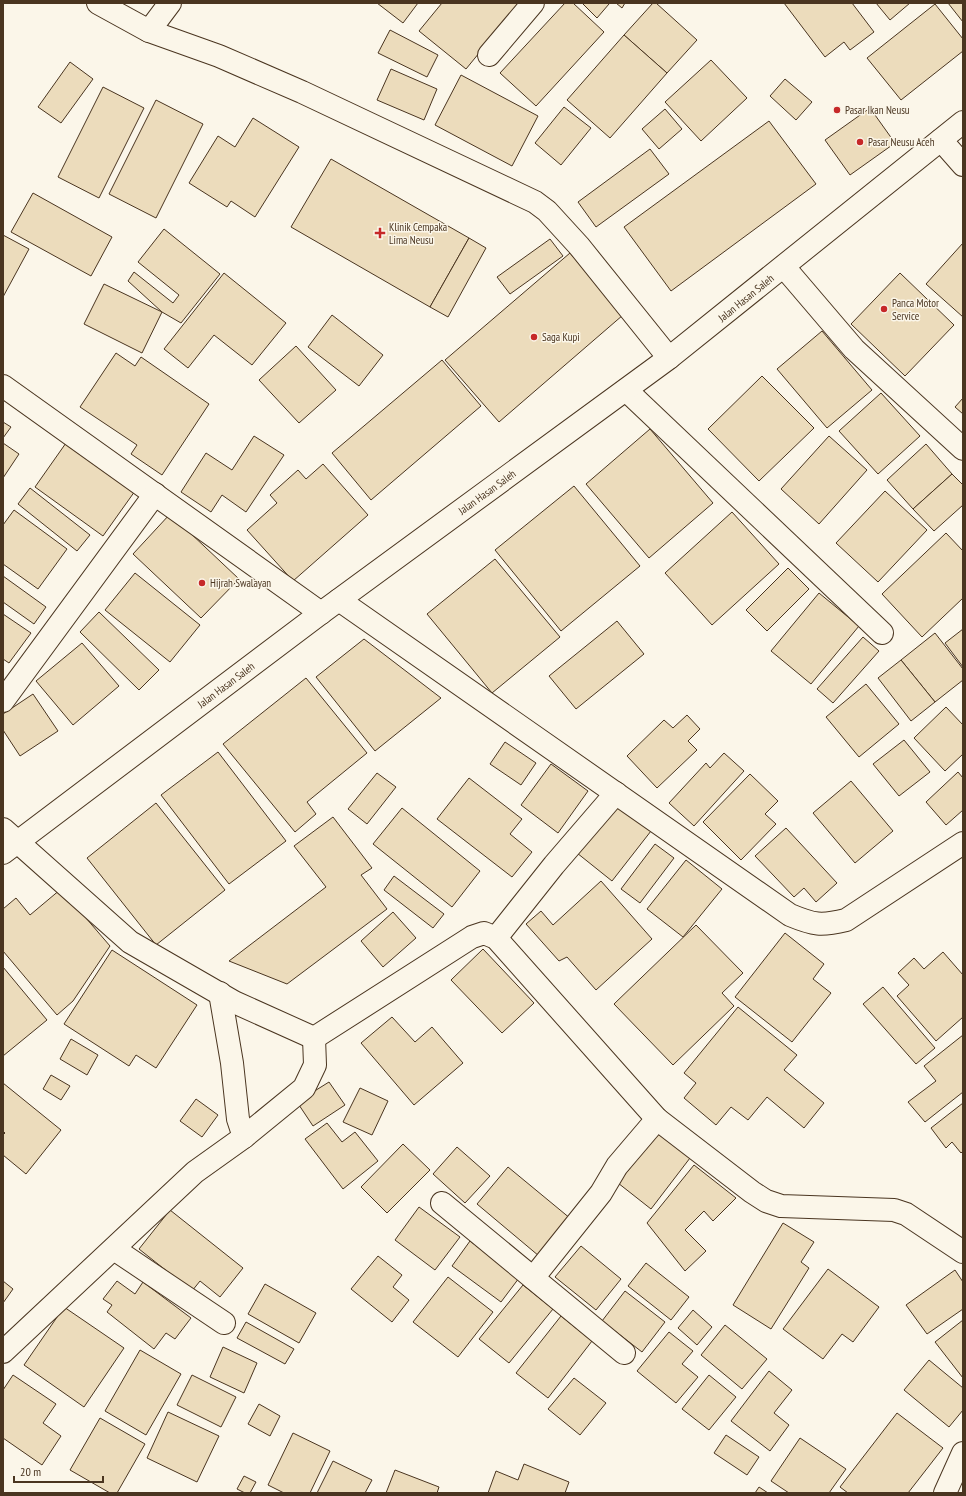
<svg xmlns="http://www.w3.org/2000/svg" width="966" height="1496" viewBox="0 0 966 1496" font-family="'PT Sans Narrow',sans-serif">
	<rect width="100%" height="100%" fill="#fbf6e9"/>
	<g fill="#ecdcbc" stroke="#4a3520">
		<polygon points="377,3 418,3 403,23"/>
		<polygon points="442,3 520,3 466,69 419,31"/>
		<polygon points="565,3 573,3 604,32 536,106 500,73"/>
		<polygon points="582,3 608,3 609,4 597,18"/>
		<polygon points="616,3 625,3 622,8"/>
		<polygon points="653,3 656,3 697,40 667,73 624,35"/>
		<polygon points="784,3 852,3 874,32 850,50 844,42 825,57"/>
		<polygon points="876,3 910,3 890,20"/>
		<polygon points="948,3 963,3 963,22"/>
		<polygon points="935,4 963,39 963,51 901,100 867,58"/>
		<polygon points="390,30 438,55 427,77 378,53"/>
		<polygon points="624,35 667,73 610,138 567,100"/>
		<polygon points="711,60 747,98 701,141 665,102"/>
		<polygon points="70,62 93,79 61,123 38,107"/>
		<polygon points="391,69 437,89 424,120 377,100"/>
		<polygon points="461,75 538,116 512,166 435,125"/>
		<polygon points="785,79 812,102 796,120 770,96"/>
		<polygon points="103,87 144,108 99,198 58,177"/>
		<polygon points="156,100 203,124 156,218 109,194"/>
		<polygon points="564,107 591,128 561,165 535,143"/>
		<polygon points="870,108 895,143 850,175 825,140"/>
		<polygon points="665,109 682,129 659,149 642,129"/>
		<polygon points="253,118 299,147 255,217 231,201 227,207 189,183 218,136 235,147"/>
		<polygon points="769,121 816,184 671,291 624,227"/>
		<polygon points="650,149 669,174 596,227 578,202"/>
		<polygon points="331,159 469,238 430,307 291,227"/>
		<polygon points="33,193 112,237 91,276 11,232"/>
		<polygon points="164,229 220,274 181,323 162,312 128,281 134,272 173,303 179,295 138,262"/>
		<polygon points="3,235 29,249 3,297"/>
		<polygon points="469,238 486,248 448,317 430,307"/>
		<polygon points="550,239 563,256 510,294 497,277"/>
		<polygon points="963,243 963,317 926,284"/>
		<polygon points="570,253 623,315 499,422 445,360"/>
		<polygon points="224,273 286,323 252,365 214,335 188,368 164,349"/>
		<polygon points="900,273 954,325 905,376 851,324"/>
		<polygon points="104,284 162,312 142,353 84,324"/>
		<polygon points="332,315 383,355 359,386 308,347"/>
		<polygon points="822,331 872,390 827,428 777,369"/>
		<polygon points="296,346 336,390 299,423 259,380"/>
		<polygon points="116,353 135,366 141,357 209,404 162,475 131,454 137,445 80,407"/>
		<polygon points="442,360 481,406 371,500 332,453"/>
		<polygon points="762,376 814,428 759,481 708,429"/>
		<polygon points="881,393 920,436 878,474 839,431"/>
		<polygon points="963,398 963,414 955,407"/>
		<polygon points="3,422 11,427 3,438"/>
		<polygon points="650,429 713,503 649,558 586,484"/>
		<polygon points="254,436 284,455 246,512 222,495 211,512 181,492 206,453 232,470"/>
		<polygon points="829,436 867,470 819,524 781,489"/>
		<polygon points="3,443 19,454 3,478"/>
		<polygon points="66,443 135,491 103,536 35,487"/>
		<polygon points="926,444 952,474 913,509 887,480"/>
		<polygon points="323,464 368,515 293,581 247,530 277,503 270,495 298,470 306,479"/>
		<polygon points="952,474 963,485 963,505 934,531 913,509"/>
		<polygon points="574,486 640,566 561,631 495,550"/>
		<polygon points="30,488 90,535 77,551 18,504"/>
		<polygon points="885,491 927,530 878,582 836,543"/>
		<polygon points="14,510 67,549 38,589 3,564 3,525"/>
		<polygon points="732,512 779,564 712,625 665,573"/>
		<polygon points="170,514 239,579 201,618 133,554"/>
		<polygon points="946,533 963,551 963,598 922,637 882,594"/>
		<polygon points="495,559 560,637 492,693 427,614"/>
		<polygon points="788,568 809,589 767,631 746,610"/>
		<polygon points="135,573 200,625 170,662 105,610"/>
		<polygon points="3,576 46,607 34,624 3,602"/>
		<polygon points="819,593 859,626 811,684 771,651"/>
		<polygon points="99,612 159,670 139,690 80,632"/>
		<polygon points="3,614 31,633 9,663 3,659"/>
		<polygon points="617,621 644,654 576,709 549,676"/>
		<polygon points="963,629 963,667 945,643"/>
		<polygon points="935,633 963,669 963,680 935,702 901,660"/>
		<polygon points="863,637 879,651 833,703 817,689"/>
		<polygon points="364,639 441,698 375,751 316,677"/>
		<polygon points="82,643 119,686 73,725 36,681"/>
		<polygon points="901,660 935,702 911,721 878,678"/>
		<polygon points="306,678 367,753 307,802 316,814 295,832 223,744"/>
		<polygon points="866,684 899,724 859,757 826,717"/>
		<polygon points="33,694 58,731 20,756 3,730 3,714"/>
		<polygon points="946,707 963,725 963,754 945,771 914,738"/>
		<polygon points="687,715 700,729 688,741 697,750 657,788 627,756 664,720 673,728"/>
		<polygon points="904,740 930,772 899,796 873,764"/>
		<polygon points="505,742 536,763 521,785 490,764"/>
		<polygon points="218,752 286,841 229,884 161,795"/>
		<polygon points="724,753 744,771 694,826 669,803 706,763 710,768"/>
		<polygon points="551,764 588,791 558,833 521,805"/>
		<polygon points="958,772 963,778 963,810 946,825 926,802"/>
		<polygon points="377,773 396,787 367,824 348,809"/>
		<polygon points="750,774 778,801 765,814 776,824 741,860 703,822"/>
		<polygon points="469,778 522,819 510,834 532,852 512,877 437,819"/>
		<polygon points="851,781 893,831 855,863 813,813"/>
		<polygon points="156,803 225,890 156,945 87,858"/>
		<polygon points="616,803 651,831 612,881 577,853"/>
		<polygon points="402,808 480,871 452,907 373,844"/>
		<polygon points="333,817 372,868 361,875 387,909 287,984 229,961 326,887 294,846"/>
		<polygon points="786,828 837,883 816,902 804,888 794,897 755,856"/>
		<polygon points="655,844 674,858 640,903 621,889"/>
		<polygon points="686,860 722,889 683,937 647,909"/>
		<polygon points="394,876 444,914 433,928 384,890"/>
		<polygon points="601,881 652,939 596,990 567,957 559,961 526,924 541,911 553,925"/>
		<polygon points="61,889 110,946 73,1001 57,1015 3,951 3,909 16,898 30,915"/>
		<polygon points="393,912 416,938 383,967 361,941"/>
		<polygon points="696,925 743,973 722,993 734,1006 673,1065 614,1004"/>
		<polygon points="785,933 824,964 813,979 831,993 792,1042 735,997"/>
		<polygon points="483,949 534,1003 502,1033 451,980"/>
		<polygon points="112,950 197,1005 156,1068 136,1055 129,1066 64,1024"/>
		<polygon points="943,952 963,975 963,1017 936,1041 897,996 909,985 898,973 914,958 924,969"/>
		<polygon points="3,967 47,1020 3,1056"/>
		<polygon points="883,987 935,1048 916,1064 863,1004"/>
		<polygon points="738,1007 797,1055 784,1070 824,1103 804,1128 767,1097 748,1120 731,1107 716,1125 684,1098 696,1083 684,1073"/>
		<polygon points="392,1017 415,1042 432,1027 463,1063 414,1105 361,1043"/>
		<polygon points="963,1035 963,1092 925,1122 908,1102 936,1081 924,1066"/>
		<polygon points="71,1039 98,1055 87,1075 60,1059"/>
		<polygon points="51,1075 70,1086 61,1100 43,1089"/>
		<polygon points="329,1082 345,1105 313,1126 297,1102"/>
		<polygon points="3,1083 61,1130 26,1174 3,1155 3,1135 5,1133 3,1131"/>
		<polygon points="360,1088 388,1101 372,1135 343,1122"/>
		<polygon points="196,1099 218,1115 202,1137 180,1121"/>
		<polygon points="963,1103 963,1151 961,1153 952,1142 946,1148 931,1128"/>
		<polygon points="327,1123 342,1142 355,1132 378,1161 343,1189 305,1139"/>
		<polygon points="658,1133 690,1158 651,1209 618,1183"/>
		<polygon points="403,1144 430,1170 387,1213 361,1187"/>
		<polygon points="457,1147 490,1176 465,1203 433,1174"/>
		<polygon points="694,1165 736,1198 713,1221 704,1211 685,1230 706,1251 685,1271 647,1223"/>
		<polygon points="508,1167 571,1219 539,1256 477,1204"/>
		<polygon points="419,1207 460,1237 435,1270 395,1240"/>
		<polygon points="170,1210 243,1268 220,1297 200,1281 192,1291 139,1249"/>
		<polygon points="783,1223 814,1242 801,1262 809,1268 771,1329 733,1305"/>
		<polygon points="470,1241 519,1278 501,1302 452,1266"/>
		<polygon points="581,1246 621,1279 596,1310 555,1277"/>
		<polygon points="378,1256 402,1275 393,1287 409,1300 392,1322 351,1289"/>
		<polygon points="646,1263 689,1297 671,1320 628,1286"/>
		<polygon points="828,1269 879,1307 853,1342 842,1334 823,1359 783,1329"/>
		<polygon points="955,1270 963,1282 963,1309 927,1334 906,1305"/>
		<polygon points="448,1277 493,1312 458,1357 413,1322"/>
		<polygon points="3,1281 13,1289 3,1303"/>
		<polygon points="117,1281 135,1294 143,1282 191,1318 175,1339 166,1333 154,1349 107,1312 112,1305 103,1299"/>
		<polygon points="265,1284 316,1313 299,1343 248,1314"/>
		<polygon points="523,1285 553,1309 509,1363 479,1339"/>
		<polygon points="625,1291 665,1322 642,1352 602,1321"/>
		<polygon points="64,1307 124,1348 84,1407 24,1365"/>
		<polygon points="693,1310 712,1327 697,1345 678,1328"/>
		<polygon points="561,1316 592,1341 548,1398 516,1373"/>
		<polygon points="963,1320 963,1378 935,1342"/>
		<polygon points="246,1322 294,1349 285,1364 237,1338"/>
		<polygon points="725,1325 767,1359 742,1389 701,1355"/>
		<polygon points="669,1332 693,1351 682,1364 698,1377 676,1403 637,1371"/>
		<polygon points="223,1347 257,1363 244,1393 210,1377"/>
		<polygon points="140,1350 181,1374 146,1435 105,1411"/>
		<polygon points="929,1360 963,1388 963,1410 949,1427 904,1390"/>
		<polygon points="769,1371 792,1390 774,1413 789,1425 770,1451 731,1421"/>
		<polygon points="13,1375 56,1404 43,1423 61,1436 42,1465 3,1438 3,1390"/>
		<polygon points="192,1375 236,1397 221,1427 177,1405"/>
		<polygon points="709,1375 736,1397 709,1430 682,1409"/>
		<polygon points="574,1378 606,1403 580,1435 548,1409"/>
		<polygon points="259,1404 280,1416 270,1436 248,1424"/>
		<polygon points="168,1412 219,1436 197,1482 147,1458"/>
		<polygon points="897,1413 943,1448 908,1493 848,1493 840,1487"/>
		<polygon points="100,1418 145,1444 117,1493 110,1493 70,1470"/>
		<polygon points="293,1433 330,1451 310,1493 284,1493 268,1485"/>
		<polygon points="726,1435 759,1457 747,1475 714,1453"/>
		<polygon points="800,1438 846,1469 829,1493 789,1493 771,1481"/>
		<polygon points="333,1461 372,1480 365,1493 317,1493"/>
		<polygon points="524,1464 569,1482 565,1493 488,1493 496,1471 518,1480"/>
		<polygon points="395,1470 439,1487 437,1493 386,1493"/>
		<polygon points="244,1476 256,1482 250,1493 245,1493 237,1489"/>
		<polygon points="759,1487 768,1493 755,1493"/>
	</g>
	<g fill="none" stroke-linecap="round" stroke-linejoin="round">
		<defs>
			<g id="minor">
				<polyline points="98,3 149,31 219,56 302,92 535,202 547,211 579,246 669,358"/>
				<polyline points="149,31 170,3"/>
				<polyline points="489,55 533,3"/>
				<polyline points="941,140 963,165"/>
				<polyline points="784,267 854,349 963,449"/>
				<polyline points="3,386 321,613"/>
				<polyline points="626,390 882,633"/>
				<path d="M339 600 790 915C814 925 821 926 846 920L963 843"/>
				<polyline points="3,701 155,494"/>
				<polyline points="3,829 130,942 234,1002 314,1038 472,937 484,933 496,938 657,1119 752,1192 766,1201 781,1206 894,1210 906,1214 963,1252"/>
				<polyline points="3,853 321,613 669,358 963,122"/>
				<polyline points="496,938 554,865 616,793"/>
				<polyline points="220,993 232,1063 238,1119 244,1137"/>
				<polyline points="442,1203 624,1353"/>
				<polyline points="114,1249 224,1323"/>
				<polyline points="533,1278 601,1193 617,1166 657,1119"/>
				<polyline points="3,1352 195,1172 244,1137 304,1088 315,1065 314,1038"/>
				<polyline points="945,1493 963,1453"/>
			</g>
		</defs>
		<use href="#minor" stroke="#4a3520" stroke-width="24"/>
		<use href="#minor" stroke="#fbf6e9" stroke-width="22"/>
	</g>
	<g fill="#c62828" stroke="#fbf6e9" stroke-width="1.5">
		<circle cx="837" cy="110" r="4"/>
		<circle cx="860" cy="142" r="4"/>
		<path d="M378 227h4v4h4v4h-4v4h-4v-4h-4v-4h4z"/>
		<circle cx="884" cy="309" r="4"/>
		<circle cx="534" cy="337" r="4"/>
		<circle cx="202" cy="583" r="4"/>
	</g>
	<g text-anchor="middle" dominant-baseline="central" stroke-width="3" stroke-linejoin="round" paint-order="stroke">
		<g font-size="11" fill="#4a3520" stroke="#fbf6e9" text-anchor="start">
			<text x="845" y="110">Pasar Ikan Neusu</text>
			<text x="868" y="142">Pasar Neusu Aceh</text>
			<text x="389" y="227">Klinik Cempaka<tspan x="389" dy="13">Lima Neusu</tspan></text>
			<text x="892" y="303">Panca Motor<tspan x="892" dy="13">Service</tspan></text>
			<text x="542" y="337">Saga Kupi</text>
			<text x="210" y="583">Hijrah Swalayan</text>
		</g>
		<g font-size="11" fill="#4a3520" stroke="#fbf6e9">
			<text transform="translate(746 298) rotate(-39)">Jalan Hasan Saleh</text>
			<text transform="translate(487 492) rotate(-36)">Jalan Hasan Saleh</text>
			<text transform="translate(226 685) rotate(-37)">Jalan Hasan Saleh</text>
		</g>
	</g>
	<rect width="966" height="1496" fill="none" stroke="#4a3520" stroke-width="8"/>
	<path d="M14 1476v6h89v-6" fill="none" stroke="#4a3520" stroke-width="2"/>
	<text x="20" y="1476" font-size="12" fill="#4a3520" stroke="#fbf6e9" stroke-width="3" paint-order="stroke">20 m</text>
</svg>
